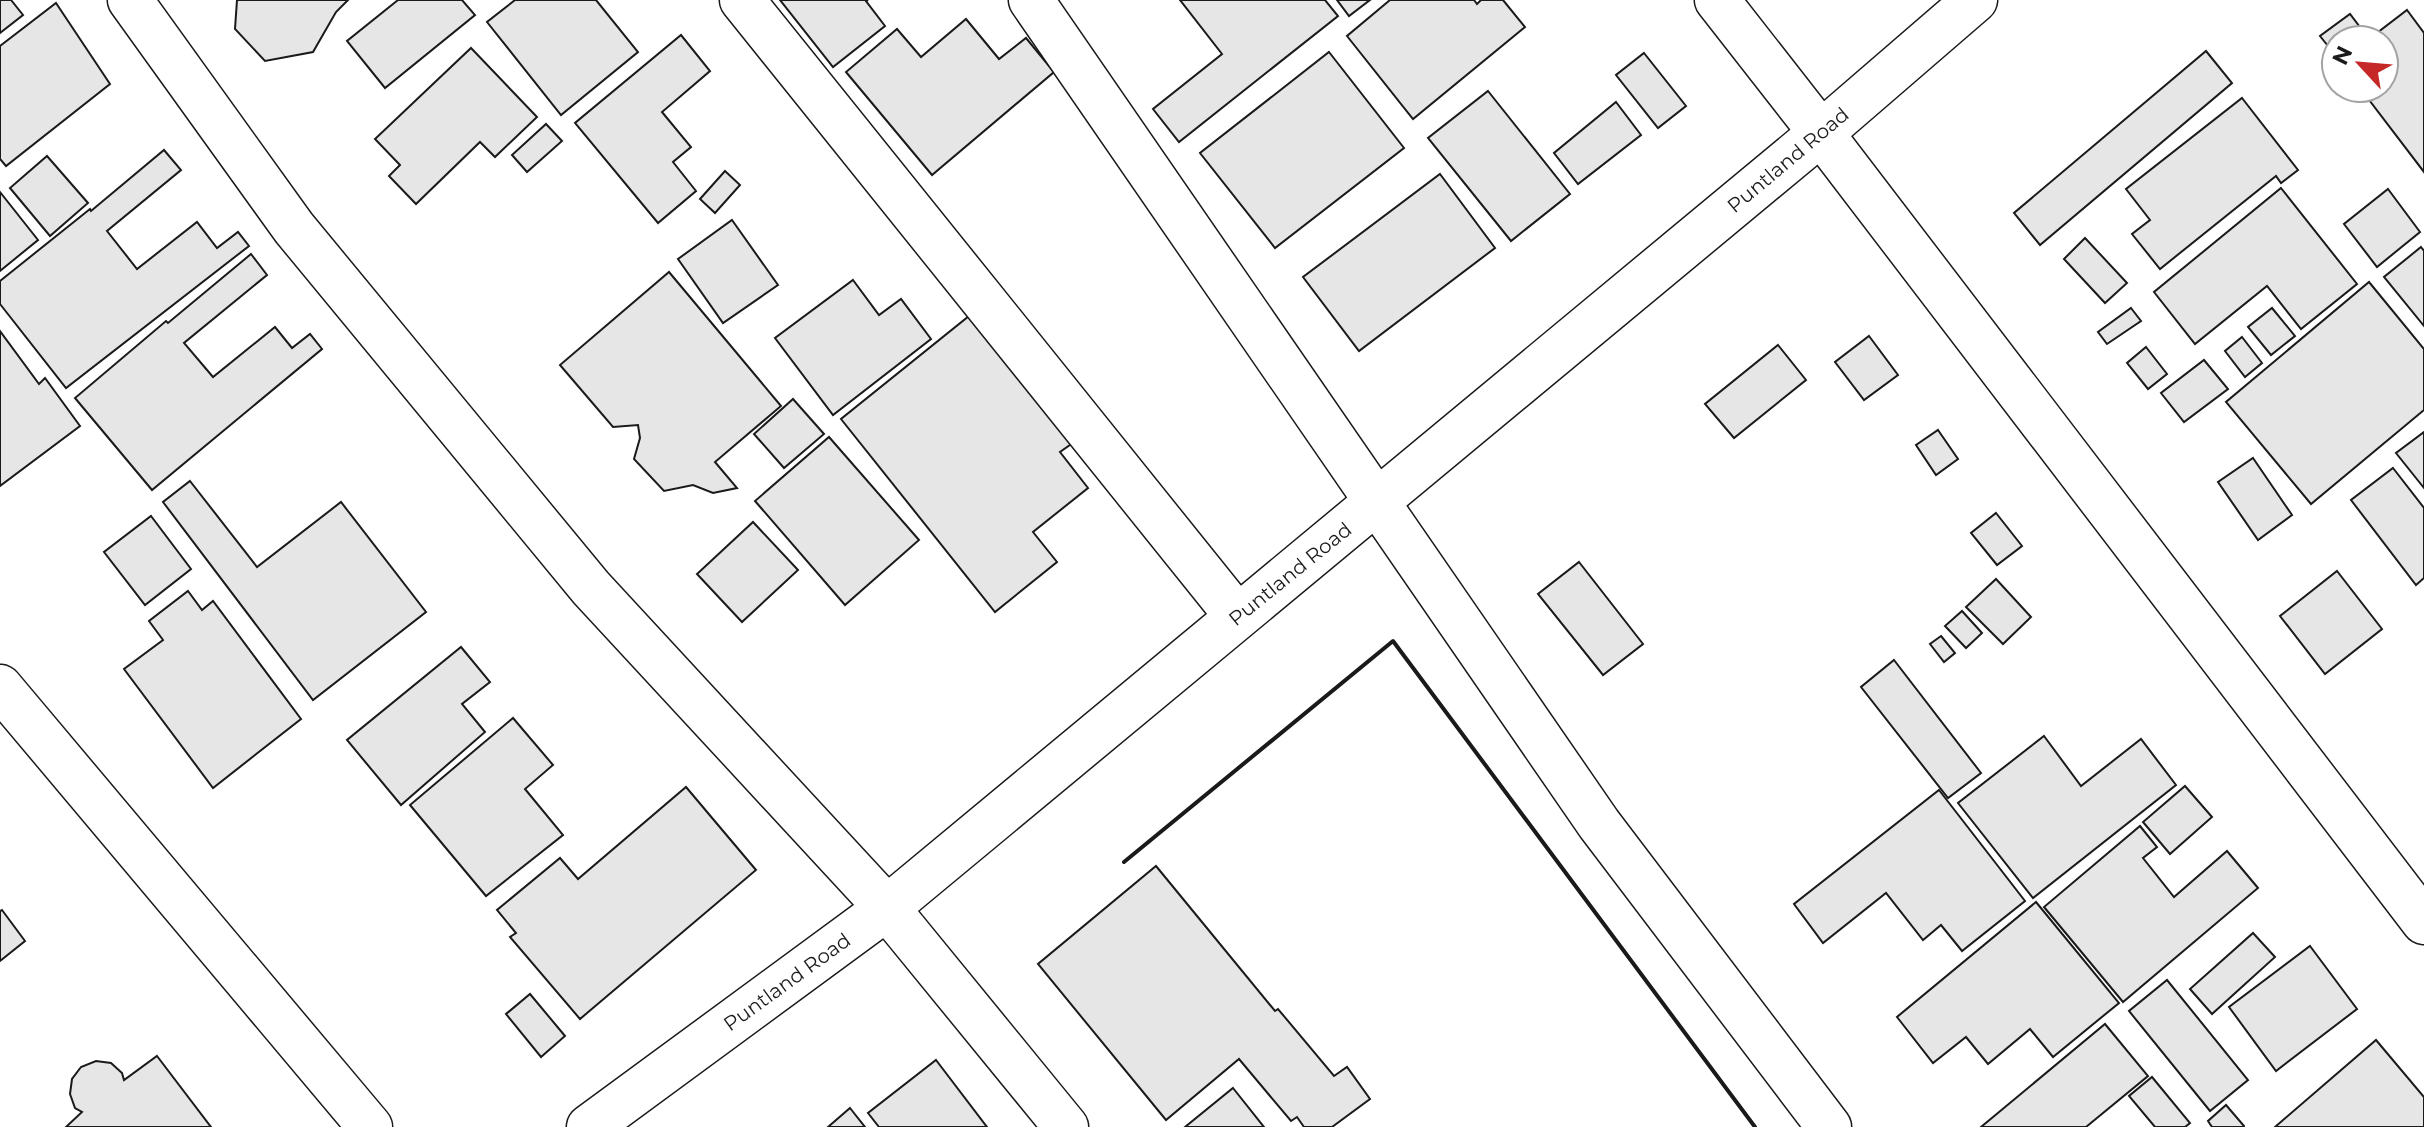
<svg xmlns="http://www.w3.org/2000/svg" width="2424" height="1127" viewBox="0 0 2424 1127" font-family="Montserrat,sans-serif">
	<rect width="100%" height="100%" fill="#fff"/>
	<g fill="#e6e6e6" stroke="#1a1a1a" stroke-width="2">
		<polygon points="0,0 11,0 23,15 0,33"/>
		<polygon points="237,0 348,0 336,12 313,52 265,61 235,29"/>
		<polygon points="398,0 462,0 475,15 385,88 347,41"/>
		<polygon points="515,0 596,0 638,52 561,115 487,22"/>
		<polygon points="780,0 868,0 866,1 885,26 833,67"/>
		<polygon points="1180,0 1325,0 1338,16 1179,142 1153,109 1222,54"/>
		<polygon points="1337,0 1370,0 1349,16"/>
		<polygon points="1390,0 1474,0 1477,4 1481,0 1503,0 1525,27 1413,119 1347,36"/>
		<polygon points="56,3 110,84 6,166 0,159 0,46"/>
		<polygon points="2407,10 2424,33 2424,172 2360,88 2384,88 2384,40 2336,40 2336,56 2320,36 2350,14 2369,39"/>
		<polygon points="966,19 999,59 1026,38 1054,72 932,175 846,72 897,29 921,57"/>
		<polygon points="681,35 710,71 662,112 691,147 673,162 696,191 658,223 575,123"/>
		<polygon points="471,48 537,117 495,157 480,142 416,204 389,176 400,165 375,139"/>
		<polygon points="2206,51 2232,83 2040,245 2014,213"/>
		<polygon points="1329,52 1404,148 1275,248 1200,153"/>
		<polygon points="1644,53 1686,106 1658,128 1616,75"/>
		<polygon points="1488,91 1570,194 1511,241 1428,138"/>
		<polygon points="2242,98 2298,170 2281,183 2276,176 2160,269 2132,234 2150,220 2126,189"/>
		<polygon points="1616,102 1641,135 1578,184 1554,153"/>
		<polygon points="546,124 562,141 527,172 512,155"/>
		<polygon points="164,150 181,170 107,231 137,269 197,222 217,248 238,232 249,246 66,388 0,304 0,281 90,209 91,211"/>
		<polygon points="47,156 88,203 50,236 10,188"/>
		<polygon points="725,171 740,185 715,213 700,199"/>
		<polygon points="1440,174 1495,248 1359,351 1303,277"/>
		<polygon points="2281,188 2357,284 2301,329 2267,286 2195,344 2154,292"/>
		<polygon points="2388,189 2420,232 2377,267 2344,224"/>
		<polygon points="0,192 38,240 0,271"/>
		<polygon points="732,220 778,285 723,323 678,259"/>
		<polygon points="2085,238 2127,283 2105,303 2064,259"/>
		<polygon points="2421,247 2424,251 2424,326 2384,277"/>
		<polygon points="251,254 267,275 184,343 213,377 275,327 292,348 310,334 322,349 152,490 75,398 166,321 168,323"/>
		<polygon points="669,272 781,406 715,462 737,488 713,493 693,485 664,491 634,459 640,438 638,425 613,427 560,365"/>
		<polygon points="853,280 879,315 901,299 931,339 833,415 775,338"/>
		<polygon points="2369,282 2424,349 2424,410 2311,504 2226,402"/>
		<polygon points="2131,308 2141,321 2107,344 2098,332"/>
		<polygon points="2272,308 2295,336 2271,355 2248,327"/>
		<polygon points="974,312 1077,440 1060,452 1088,488 1033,532 1057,562 995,612 841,419"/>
		<polygon points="0,331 39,384 45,378 80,426 0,486"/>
		<polygon points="1869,336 1898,375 1864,400 1835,362"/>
		<polygon points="2242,337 2262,363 2245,377 2225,351"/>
		<polygon points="1778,345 1806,380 1734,438 1705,404"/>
		<polygon points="2146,347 2167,374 2148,389 2127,363"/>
		<polygon points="2204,360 2228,389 2184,422 2161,393"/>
		<polygon points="793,399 824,434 784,468 754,434"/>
		<polygon points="1938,430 1958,459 1936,475 1916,445"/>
		<polygon points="2424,432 2424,488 2396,453"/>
		<polygon points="829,437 919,540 845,605 755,501"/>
		<polygon points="2253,458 2292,515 2258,540 2218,482"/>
		<polygon points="2393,468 2424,508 2424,578 2416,585 2351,500"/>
		<polygon points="190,481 257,567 341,502 426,612 313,700 163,502"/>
		<polygon points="1996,513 2022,546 1997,565 1971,533"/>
		<polygon points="151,516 191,569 145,605 104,552"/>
		<polygon points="753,522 798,570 742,622 697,574"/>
		<polygon points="1579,562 1643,644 1603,675 1538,594"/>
		<polygon points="2337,571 2382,629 2325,674 2280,616"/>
		<polygon points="1996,579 2031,617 2003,644 1966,607"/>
		<polygon points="188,591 202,610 213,601 301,719 213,788 124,669 163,640 149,621"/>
		<polygon points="1962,611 1982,633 1966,648 1945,626"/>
		<polygon points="1941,636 1955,653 1944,662 1930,644"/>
		<polygon points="461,647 490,682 462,704 485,732 401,805 347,740"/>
		<polygon points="1894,660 1981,773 1948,798 1861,687"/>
		<polygon points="513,718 553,765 525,789 563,835 486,896 410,805"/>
		<polygon points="2044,736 2081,786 2141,739 2176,785 2033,898 1958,803"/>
		<polygon points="2185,786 2212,817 2170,854 2143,822"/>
		<polygon points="686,787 756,870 580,1019 510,937 516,933 497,910 560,858 578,879"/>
		<polygon points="1939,790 2025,901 1962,951 1941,925 1923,940 1886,893 1823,943 1794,904"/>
		<polygon points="2140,826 2157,847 2143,858 2174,897 2227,851 2258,888 2123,1002 2044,907"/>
		<polygon points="1156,866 1275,1011 1278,1009 1334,1076 1347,1067 1370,1099 1332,1127 1304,1127 1297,1117 1291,1121 1239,1059 1166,1120 1038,964"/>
		<polygon points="2036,902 2119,1003 2053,1057 2030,1029 1988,1064 1966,1037 1933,1063 1897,1017"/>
		<polygon points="2,910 25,941 0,961 0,911"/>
		<polygon points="2253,933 2275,957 2212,1014 2190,989"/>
		<polygon points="2310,946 2357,1009 2276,1071 2229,1007"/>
		<polygon points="2167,980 2248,1080 2210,1111 2129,1011"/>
		<polygon points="530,994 565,1036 541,1057 506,1014"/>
		<polygon points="2105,1024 2148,1076 2086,1127 1981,1127"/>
		<polygon points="2376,1040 2424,1097 2424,1127 2275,1127"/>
		<polygon points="157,1056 211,1127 66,1127 82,1112 75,1108 70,1094 72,1079 81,1067 96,1061 111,1063 122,1073 124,1080"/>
		<polygon points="936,1060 987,1127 879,1127 868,1113"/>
		<polygon points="2152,1077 2190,1123 2185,1127 2155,1127 2129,1096"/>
		<polygon points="1233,1088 1264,1127 1185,1127"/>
		<polygon points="2226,1105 2244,1126 2243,1127 2212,1127 2208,1121"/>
		<polygon points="850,1108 865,1127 828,1127"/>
	</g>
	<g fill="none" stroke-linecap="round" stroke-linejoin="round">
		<defs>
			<g id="minor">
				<polyline points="130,0 294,228 591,588 887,908 1066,1127"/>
				<polyline points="742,0 1237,616"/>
				<polyline points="1031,0 1599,824 1829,1127"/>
				<polyline points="1717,0 1821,133 2424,922"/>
				<polyline points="0,687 370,1127"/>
				<polyline points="589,1127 887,908 1821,133 1975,0"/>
			</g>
		</defs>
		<use href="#minor" stroke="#1a1a1a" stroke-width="47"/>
		<use href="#minor" stroke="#fff" stroke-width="44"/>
		<polyline stroke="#1a1a1a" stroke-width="4" points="1124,862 1393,641 1755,1127"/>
	</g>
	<g text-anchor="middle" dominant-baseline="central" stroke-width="6" stroke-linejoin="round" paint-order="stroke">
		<g font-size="20" fill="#1a1a1a" stroke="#fff">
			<text transform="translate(1788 160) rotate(-40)">Puntland Road</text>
			<text transform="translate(1290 574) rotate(-39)">Puntland Road</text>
			<text transform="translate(787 982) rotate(-36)">Puntland Road</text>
		</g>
	</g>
	<g transform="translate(2360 64) rotate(296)"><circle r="38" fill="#ffffff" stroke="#a3a3a3" stroke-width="2"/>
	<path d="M0-6L14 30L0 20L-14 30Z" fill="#c62828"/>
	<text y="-12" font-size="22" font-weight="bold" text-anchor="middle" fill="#1a1a1a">N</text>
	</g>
</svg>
